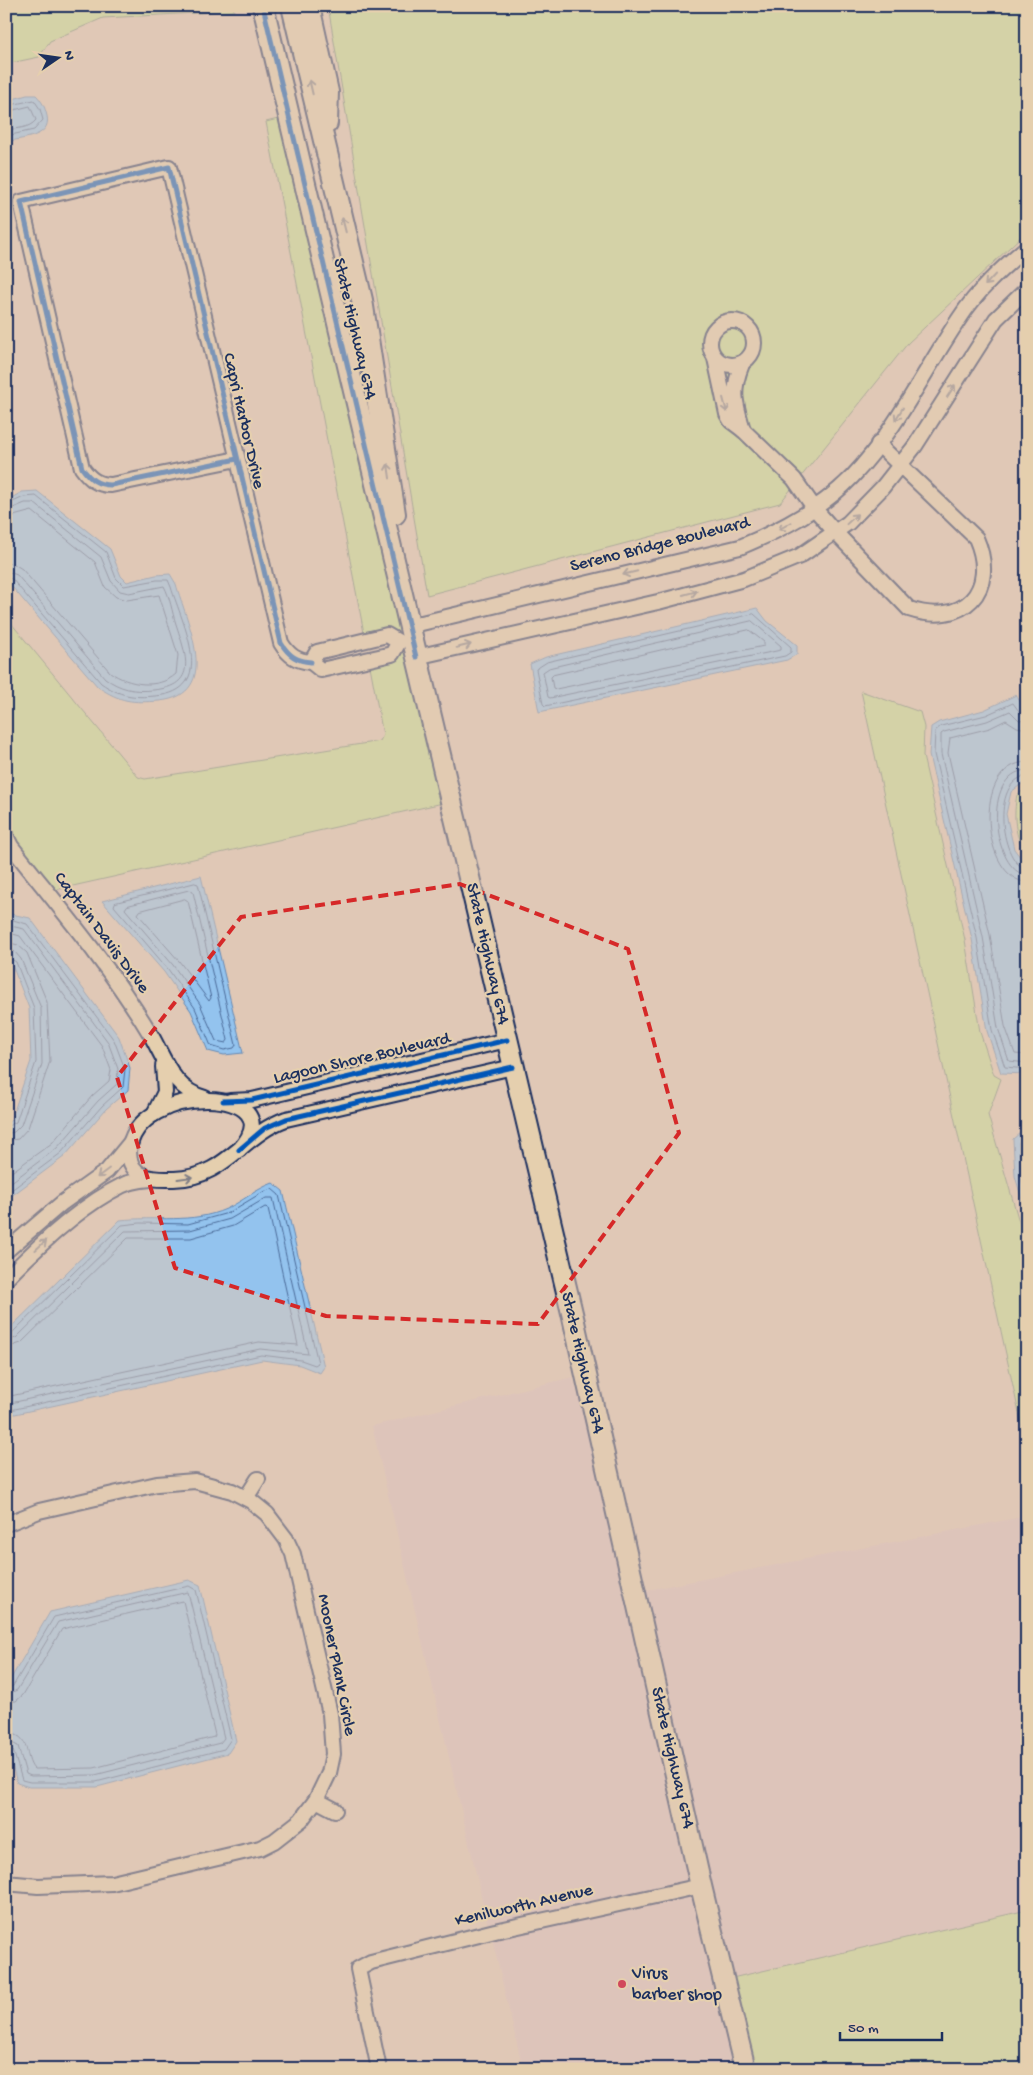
<svg xmlns="http://www.w3.org/2000/svg" width="1033" height="2075" viewBox="0 0 1033 2075" font-family="'Gochi Hand',sans-serif">
	<rect width="100%" height="100%" fill="#e0c8b6"/>
	<filter id="ink" filterUnits="userSpaceOnUse"><feTurbulence type="fractalNoise" baseFrequency=".02" numOctaves="2"/><feDisplacementMap in="SourceGraphic" scale="10" xChannelSelector="R" yChannelSelector="G"/><feConvolveMatrix kernelMatrix="1 2 1 2 8 2 1 2 1" color-interpolation-filters="sRGB"/></filter>
	<g filter="url(#ink)">
		<g fill="#dabfbf">
			<polygon points="573,1377 594,1453 692,1881 488,1925 372,1426"/>
			<polygon points="1027,1516 1027,1910 732,1978 642,1591"/>
			<polygon points="695,1895 737,2069 523,2069 492,1939"/>
		</g>
		<g fill="#c6de94" stroke="#708679">
			<polygon points="6,6 233,6 234,11 103,18 50,41 39,57 6,64"/>
			<polygon points="328,6 1027,6 1027,231 908,343 780,503 427,595"/>
			<polygon points="282,118 403,634 386,628 364,633 266,122"/>
			<polygon points="6,617 138,777 145,779 380,741 383,735 370,666 394,661 406,647 443,803 55,890 18,843 6,816"/>
			<polygon points="861,691 920,712 924,727 923,756 965,940 980,1032 994,1075 1001,1079 988,1115 1027,1249 1027,1450"/>
			<path d="M1027 788V855C1014 837 1013 815 1017 795Z"/>
			<polygon points="1027,1910 1027,2069 754,2069 732,1978"/>
		</g>
		<g fill="#93c3ee" stroke="#6388b4">
			<path d="M27 95H36C42 101 45 107 47 116 52 138 20 138 6 142V101Z"/>
			<path d="M37 491 110 549 121 576 127 582 156 575 170 574 176 584C186 621 224 695 159 701 132 703 121 702 98 687L6 580V501L22 492Z"/>
			<polygon points="757,608 767,621 797,645 797,654 787,660 539,712 530,664 546,657"/>
			<polygon points="1016,695 1027,713 1027,780 1011,792 1006,814 1014,849 1027,866 1027,990 1025,995 1027,999 1027,1074 1001,1073 987,1031 972,939 929,755 931,727 939,722 984,710"/>
			<polygon points="201,876 243,1053 224,1055 208,1051 191,1011 164,972 102,901"/>
			<polygon points="6,913 30,918 119,1037 130,1068 128,1090 106,1109 65,1156 6,1200 6,1124 11,1120 31,1061 29,1008 12,965 6,959"/>
			<polygon points="1027,1127 1027,1217 1015,1176 1013,1139"/>
			<path d="M273 1183 283 1191 324 1367 320 1373 300 1365 262 1360 6 1416V1332L120 1220C155 1216 192 1224 226 1209 243 1201 256 1189 273 1183Z"/>
			<polygon points="189,1580 200,1585 236,1741 228,1753 97,1787 29,1787 17,1783 6,1743 6,1687 50,1612"/>
		</g>
		<g fill="none" stroke-linecap="round" stroke-linejoin="round">
			<g stroke="#4b6a98" stroke-width="1">
				<polyline points="6,106 34,100 40,109 43,120 34,130 6,136"/>
				<path d="M6 112 30 106 36 120C29 129 17 128 6 130"/>
				<path d="M6 505 24 497 36 496 106 552 116 578 124 586 157 580H168L171 587C182 624 219 691 155 696 133 698 120 696 101 683L12 579 6 577"/>
				<path d="M6 511 25 503H34L101 557 111 581 120 591 129 593 164 586C170 597 172 612 176 624 186 655 199 686 153 690 134 692 120 689 105 678L17 575 6 571"/>
				<path d="M6 518 32 511 95 562 105 587 116 597 127 600 159 595 178 655 176 674C158 690 128 685 110 672L22 569 14 564 6 563"/>
				<polygon points="754,614 791,647 791,652 785,656 545,706 543,704 536,669 547,662"/>
				<polygon points="752,621 781,646 781,650 550,698 548,697 543,672 549,668"/>
				<polygon points="749,630 764,642 764,646 556,689 553,688 551,677 553,675"/>
				<polyline points="1027,716 1021,714 1013,703 986,715 941,726 935,731 934,754 977,938 992,1030 1005,1067 1027,1069"/>
				<polyline points="1027,722 1019,720 1010,711 987,721 944,732 941,734 941,754 983,937 998,1028 1009,1061 1027,1063"/>
				<polyline points="1027,729 1017,727 1006,720 990,728 950,738 948,753 990,935 1005,1026 1015,1054 1027,1055"/>
				<path d="M1027 762C970 764 983 881 1027 882"/>
				<path d="M1027 770C980 772 993 873 1027 875"/>
				<path d="M1027 776C989 780 1001 866 1027 869"/>
				<polygon points="195,883 198,884 236,1045 234,1048 224,1050 211,1046 195,1008 168,969 114,906 115,903"/>
				<polygon points="190,890 193,892 228,1040 226,1043 216,1041 200,1004 173,965 125,909 127,906"/>
				<polygon points="185,899 188,901 211,998 209,1001 179,961 138,914 140,911"/>
				<polyline points="6,918 27,924 114,1040 125,1069 123,1087 102,1106 61,1153 6,1194"/>
				<polyline points="6,925 24,929 108,1042 118,1069 117,1084 98,1101 57,1148 6,1186"/>
				<polyline points="6,932 20,936 102,1046 111,1070 109,1081 92,1096 52,1143 6,1176"/>
				<polyline points="6,942 18,945 27,953 47,1002 50,1061 28,1128 18,1139 6,1141"/>
				<polyline points="6,950 14,951 21,959 41,1008 42,1064 21,1125 14,1132 6,1134"/>
				<polyline points="6,956 16,962 34,1008 36,1062 16,1122 6,1127"/>
				<polyline points="1027,1134 1019,1142 1020,1175 1027,1199"/>
				<polyline points="6,1335 12,1333 122,1225 140,1223 188,1224 228,1213 263,1192 272,1189 279,1195 318,1363 315,1365 301,1360 261,1355 6,1411"/>
				<polyline points="6,1341 16,1338 125,1231 190,1230 230,1219 266,1198 273,1198 308,1354 260,1349 6,1404"/>
				<polyline points="6,1348 21,1343 128,1238 191,1238 233,1226 265,1207 268,1208 298,1345 259,1342 6,1397"/>
				<polyline points="6,1689 13,1686 54,1617 189,1586 196,1590 231,1739 224,1749 96,1782 30,1782 22,1780 13,1750 6,1747"/>
				<polyline points="6,1695 17,1690 58,1622 188,1592 224,1738 220,1743 95,1775 31,1776 26,1774 18,1746 6,1740"/>
				<path d="M6 1702 16 1701 23 1695 62 1629 183 1601 215 1735 214 1737 94 1768 34 1769C23 1757 33 1734 6 1733"/>
			</g>
			<defs>
				<g id="minor">
					<circle cx="732" cy="343" r="22"/>
					<path d="M715 358 727 414 731 421 743 430C735 402 731 391 742 364"/>
					<path d="M743 430 794 479 815 509 835 532 909 609C963 627 999 591 976 538L878 444"/>
					<path d="M237 459 111 485C97 485 90 479 82 468L21 202 169 167 281 643C289 656 297 661 311 662"/>
					<path d="M409 626 740 547C781 530 821 509 852 477 896 431 924 371 959 319 977 291 1001 269 1027 247"/>
					<polygon points="387,635 399,642 392,654 321,670 311,662 317,652"/>
					<polyline points="416,657 658,602 744,579 800,556 848,523 882,488 915,446 996,319 1027,289"/>
					<path d="M6 836 11 846C58 906 108 964 148 1030 164 1056 172 1090 205 1098"/>
					<polyline points="230,1101 252,1100 507,1040"/>
					<polyline points="154,1114 165,1092 163,1066"/>
					<path d="M239 1150C298 1086 134 1080 129 1152 129 1163 134 1172 144 1176 153 1180 164 1179 174 1179 225 1178 242 1135 286 1119L513 1067"/>
					<polyline points="6,1251 62,1203 107,1171 130,1143"/>
					<path d="M6 1279C38 1246 80 1206 121 1186 130 1181 141 1180 151 1179"/>
					<polyline points="246,1498 258,1479"/>
					<polyline points="6,1524 39,1511 157,1484 195,1481 232,1491 251,1501 267,1514 286,1539 293,1554 330,1714 333,1754 329,1773 316,1800 301,1820 274,1841 260,1848 112,1883 38,1886 6,1883"/>
					<polyline points="316,1800 335,1810"/>
					<polyline points="379,2069 358,1969 371,1962 495,1931 701,1886"/>
				</g>
				<g id="secondary">
					<polyline points="263,6 572,1313 701,1886 745,2069"/>
					<polyline points="292,6 362,300 395,514"/>
					<polyline points="309,6 328,92 327,123"/>
				</g>
			</defs>
			<use href="#minor" stroke="#1b2f5e" stroke-width="18"/>
			<use href="#secondary" stroke="#1b2f5e" stroke-width="24"/>
			<use href="#minor" stroke="#e5cfae" stroke-width="14"/>
			<use href="#secondary" stroke="#e5cfae" stroke-width="20"/>
			<defs>
				<g id="cycleway">
					<polyline points="263,6 416,657"/>
					<path d="M237 459 111 485C97 485 90 479 82 468L21 202 169 167 281 643C289 656 297 661 311 662"/>
					<polyline points="223,1101 252,1100 507,1040"/>
					<polyline points="239,1150 265,1128 286,1119 513,1067"/>
				</g>
			</defs>
			<use href="#cycleway" stroke="#e5cfae" stroke-width="8"/>
			<use href="#cycleway" stroke="#0057b8" stroke-width="5"/>
		</g>
		<defs><path id="oneway-shaft" d="M-6 0H5M1.5-3L5.5 0L1.5 3" fill="none" stroke-width="1.6" stroke-linecap="round" stroke-linejoin="round" transform="scale(1.25)"/></defs>
		<g stroke="#807f86">
			<use href="#oneway-shaft" transform="translate(311 87) rotate(-103)"/>
			<use href="#oneway-shaft" transform="translate(344 225) rotate(-104)"/>
			<use href="#oneway-shaft" transform="translate(990 280) rotate(133)"/>
			<use href="#oneway-shaft" transform="translate(951 391) rotate(-57)"/>
			<use href="#oneway-shaft" transform="translate(725 405) rotate(75)"/>
			<use href="#oneway-shaft" transform="translate(899 414) rotate(122)"/>
			<use href="#oneway-shaft" transform="translate(389 471) rotate(-98)"/>
			<use href="#oneway-shaft" transform="translate(852 519) rotate(-43)"/>
			<use href="#oneway-shaft" transform="translate(785 526) rotate(150)"/>
			<use href="#oneway-shaft" transform="translate(630 573) rotate(167)"/>
			<use href="#oneway-shaft" transform="translate(690 593) rotate(-15)"/>
			<use href="#oneway-shaft" transform="translate(464 646) rotate(-13)"/>
			<use href="#oneway-shaft" transform="translate(103 1173) rotate(143)"/>
			<use href="#oneway-shaft" transform="translate(185 1178) rotate(-8)"/>
			<use href="#oneway-shaft" transform="translate(41 1245) rotate(-42)"/>
		</g>
	</g>
	<path d="M0 0H1033V2075H0ZM460 884 628 949 679 1133 538 1324 326 1316 175 1268 117 1077 241 917Z" fill="#e0c8b6" fill-opacity=".55" fill-rule="evenodd"/>
	<path fill="none" stroke="#d62828" stroke-width="4" stroke-dasharray="10 6" stroke-linejoin="round" d="M460 884 628 949 679 1133 538 1324 326 1316 175 1268 117 1077 241 917Z"/>
	<circle fill="#d1495b" stroke="#e5cfae" stroke-width="2" cx="622" cy="1984" r="5"/>
	<g text-anchor="middle" dominant-baseline="central" stroke-width="4.5" stroke-linejoin="round" paint-order="stroke">
		<g font-size="18" fill="#1b2f5e" stroke="#e5cfae">
			<text transform="translate(354 329) rotate(77)">State Highway 674</text>
			<text transform="translate(243 421) rotate(77)">Capri Harbor Drive</text>
			<text transform="translate(660 545) rotate(-14)">Sereno Bridge Boulevard</text>
			<text transform="translate(101 933) rotate(53)">Captain Davis Drive</text>
			<text transform="translate(487 954) rotate(77)">State Highway 674</text>
			<text transform="translate(362 1059) rotate(-13)">Lagoon Shore Boulevard</text>
			<text transform="translate(582 1363) rotate(77)">State Highway 674</text>
			<text transform="translate(336 1665) rotate(79)">Mooner Plank Circle</text>
			<text transform="translate(672 1758) rotate(77)">State Highway 674</text>
			<text transform="translate(524 1906) rotate(-13)">Kenilworth Avenue</text>
		</g>
		<g font-size="18" fill="#1b2f5e" stroke="#e5cfae" text-anchor="start">
			<text x="632" y="1974">Virus<tspan x="632" dy="21">barber shop</tspan></text>
		</g>
	</g>
	<rect width="1033" height="2075" fill="none" stroke="#e5cfae" stroke-width="25"/>
	<rect x="12" y="12" width="1008" height="2050" fill="none" stroke="#1b2f5e" stroke-width="2" filter="url(#ink)"/>
	<g transform="translate(58 58) rotate(77)" stroke="#e5cfae" stroke-width="4" paint-order="stroke">
	<path d="M0-4L9 19L0 12L-9 19Z" fill="#1b2f5e"/>
	<text y="-8" font-size="14" font-weight="bold" text-anchor="middle" fill="#1b2f5e">N</text>
	</g>
	<path d="M840 2032v8h102v-8" fill="none" stroke="#1b2f5e" stroke-width="2.5"/>
	<text x="848" y="2032" font-size="15" fill="#1b2f5e" stroke="#e5cfae" stroke-width="4" paint-order="stroke">50 m</text>
</svg>
